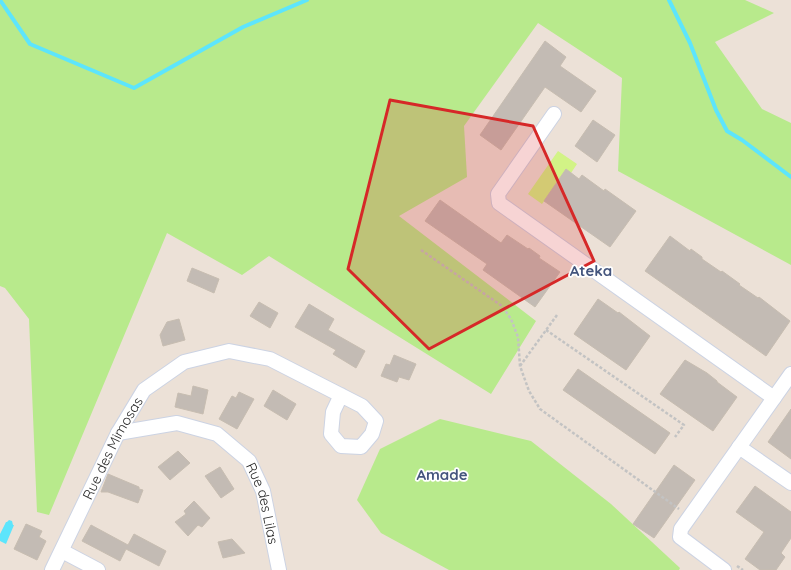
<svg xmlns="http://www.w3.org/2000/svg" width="791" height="570" viewBox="0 0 791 570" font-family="Quicksand,sans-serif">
	<rect width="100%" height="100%" fill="#ece1d7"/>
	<g fill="#b8ea8c">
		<polygon points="0,0 745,0 774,13 715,42 762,109 791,123 791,265 618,171 622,78 538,23 464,126 467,177 399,216 536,321 491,394 269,256 242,275 167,233 49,515 37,512 29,319 5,288 0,286"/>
		<polygon points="440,419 531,441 611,504 680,568 679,570 449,570 381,533 357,500 380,449"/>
	</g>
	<polygon fill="#d2f386" points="558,151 577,164 571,173 566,170 542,204 528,194"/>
	<polygon fill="#5de5fc" points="9,520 12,521 13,525 14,525 6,544 0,541 0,534 6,522 7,522"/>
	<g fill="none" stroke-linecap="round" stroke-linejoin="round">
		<g stroke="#5de5fc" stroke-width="4">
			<polyline points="0,0 30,44 134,88 243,27 307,0"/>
			<polyline points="669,0 690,43 716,110 727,131 742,140 791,177"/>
		</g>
	</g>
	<g fill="#c3bbb4" stroke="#c7bdb1">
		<polygon points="545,41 566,57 560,66 596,91 581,112 545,87 501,150 480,135"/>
		<polygon points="593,120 615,135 597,162 575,146"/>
		<polygon points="566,169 579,179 582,175 604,191 605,189 636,211 610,247 544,201"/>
		<polygon points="440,200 501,243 507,235 528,249 529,248 540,256 539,258 560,272 535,307 483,270 487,264 425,221"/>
		<polygon points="670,236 690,251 691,249 702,257 702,259 721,272 722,271 740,284 739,285 758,298 759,297 790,321 766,356 645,271"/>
		<polygon points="192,268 219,279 214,293 187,281"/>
		<polygon points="598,299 618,313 619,312 650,336 626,370 574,334"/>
		<polygon points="259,302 278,313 270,328 250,316"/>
		<polygon points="309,304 334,319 328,330 365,351 356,368 333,354 336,350 295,327"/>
		<polygon points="179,319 185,340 163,346 160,335 167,322"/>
		<polygon points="394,355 416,364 409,380 399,377 397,382 381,376 386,364 390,365"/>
		<polygon points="685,360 707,373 717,381 717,382 737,397 713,431 660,394"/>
		<polygon points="578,369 670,433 655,454 563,390"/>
		<polygon points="193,386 208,390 203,414 175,407 178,393 191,396"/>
		<polygon points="273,390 296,404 287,420 264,406"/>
		<polygon points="239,392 254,399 237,429 219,419 232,396 236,398"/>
		<polygon points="791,409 791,459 768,442"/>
		<polygon points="178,451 190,463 170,480 158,467"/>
		<polygon points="674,465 695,480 654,538 633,524"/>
		<polygon points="220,467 234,489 221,498 205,476"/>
		<polygon points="108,474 139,487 139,489 143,490 138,503 108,492 101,492"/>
		<polygon points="755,486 791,512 791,538 781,553 785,557 776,570 760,570 745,559 764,532 736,512"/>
		<polygon points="194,501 210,518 202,527 198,525 188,536 175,522 186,514 184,511"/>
		<polygon points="26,524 42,531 39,537 46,541 37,560 14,549"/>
		<polygon points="91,525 128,545 134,534 166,551 159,566 126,549 120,561 82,541"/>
		<polygon points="232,539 245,553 223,558 218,542"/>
	</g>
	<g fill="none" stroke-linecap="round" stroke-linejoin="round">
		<defs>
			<g id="minor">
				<polyline points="554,114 498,194 499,203 774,398"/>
				<path id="s1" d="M118 433 177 423 217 434 249 461 263 491 279 570"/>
				<polyline points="739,447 791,483"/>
				<polyline points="62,551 98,570"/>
				<path id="s2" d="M52 570 118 433 144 390 184 362 229 351 270 359 362 406 376 421 372 434 361 447 341 446 331 434 333 412 341 395"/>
				<polyline points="724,570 680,537 681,529 791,374"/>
			</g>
		</defs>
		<use href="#minor" stroke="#ccd3e3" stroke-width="16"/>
		<g stroke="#c3c3c3" stroke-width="2.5" stroke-dasharray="3 2" stroke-linecap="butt">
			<polyline points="421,250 502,306 511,319 518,337 520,366 529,391 540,409 679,509"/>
			<polyline points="546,330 684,425 675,437"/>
			<polyline points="520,366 557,315"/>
			<polyline points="737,566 743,570"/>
		</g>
		<use href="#minor" stroke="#fff" stroke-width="14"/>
	</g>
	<path fill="#d62828" fill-opacity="0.2" stroke="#d62828" stroke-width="3" stroke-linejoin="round" d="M390 100 533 126 594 261 429 349 348 269Z"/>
	<g text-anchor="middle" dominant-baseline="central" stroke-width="3.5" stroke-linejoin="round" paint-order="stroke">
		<g font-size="14" fill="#282828" stroke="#fff">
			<text stroke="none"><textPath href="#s2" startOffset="136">Rue des Mimosas</textPath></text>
			<text stroke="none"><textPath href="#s1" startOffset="188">Rue des Lilas</textPath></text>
		</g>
		<g font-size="15" font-weight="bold" fill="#44557d" stroke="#fff">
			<text x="591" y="270">Ateka</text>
			<text x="442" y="474">Amade</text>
		</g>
	</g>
</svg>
